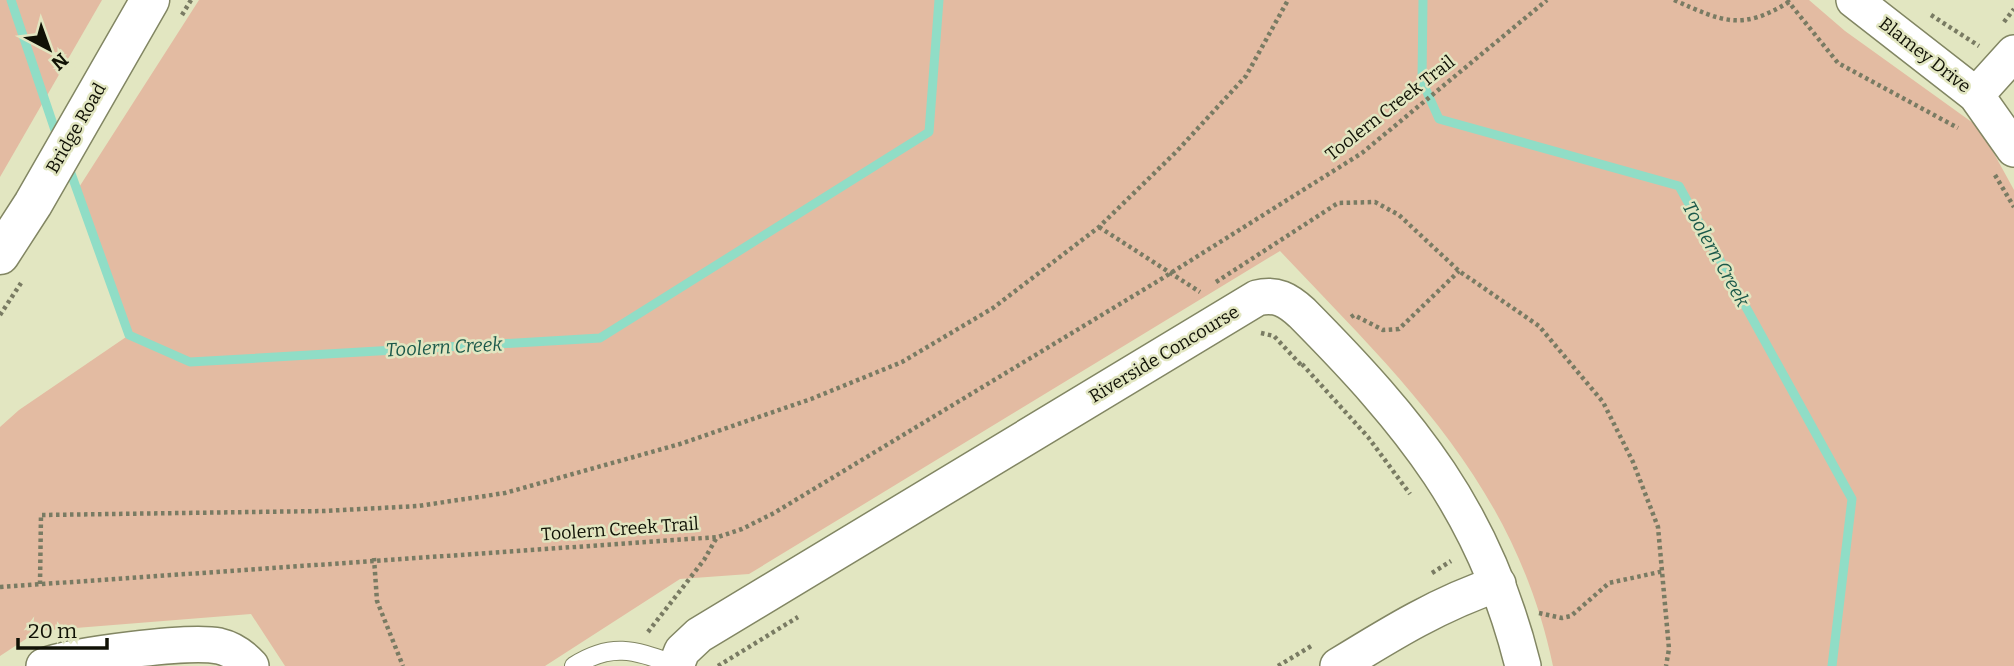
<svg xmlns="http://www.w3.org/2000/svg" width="2014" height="666" viewBox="0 0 2014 666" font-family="Bitter,serif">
	<rect width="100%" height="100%" fill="#e2e6c1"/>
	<g fill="#e3bba2">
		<polygon points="0,0 102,0 0,177"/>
		<path d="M199 0H1809L1845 31 1980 128 2014 190V666H1553C1515 484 1402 380 1280 251L749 574 680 579 545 666H285L251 614 38 631 0 656V427L19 410 129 335 76 192Z"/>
	</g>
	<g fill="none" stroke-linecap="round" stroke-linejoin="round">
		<g stroke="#90ddc6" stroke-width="9">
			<polyline points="11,0 58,139"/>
			<polyline points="1423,0 1422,81 1439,119 1679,186 1852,499 1832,666"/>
			<polyline points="68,165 129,335 190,362 600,338 929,132 939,0"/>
		</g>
		<defs>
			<path id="lane" d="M574 666C613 641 636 651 676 665"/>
			<g id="street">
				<polyline points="1854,0 1976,95 2014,149"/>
				<polyline points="1976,95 2014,53"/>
				<path d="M44 666C73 655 189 640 219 646 232 649 242 656 251 666"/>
				<path d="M676 666 682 651 699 635 1257 298C1276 293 1288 300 1302 313 1411 423 1485 512 1523 666"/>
				<path d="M1338 666C1390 634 1440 603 1498 584"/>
			</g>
			<polyline id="secondary" points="0,255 33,204 150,0"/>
		</defs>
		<use href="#lane" stroke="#828663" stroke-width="20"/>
		<use href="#street" stroke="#828663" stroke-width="38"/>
		<use href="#secondary" stroke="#828663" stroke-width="41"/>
		<g stroke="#797b63" stroke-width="4.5" stroke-dasharray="3.5 3.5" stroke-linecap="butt">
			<path d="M1674 0C1724 22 1741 31 1789 2"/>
			<polyline points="1787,0 1838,63 1958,128"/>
			<polyline points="182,15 191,0"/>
			<polyline points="1931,15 1979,46"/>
			<polyline points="2004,22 2014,9"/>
			<polyline points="1995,175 2014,207"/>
			<polyline points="1099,227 1200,292"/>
			<polyline points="1216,282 1338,203 1375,202 1399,215 1459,271 1539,326 1603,402 1633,462 1658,527 1669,649 1666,666"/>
			<polyline points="0,315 21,283"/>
			<polyline points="1351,317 1354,315 1383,330 1399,329 1459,271"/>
			<polyline points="1261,333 1274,336 1301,365"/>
			<polyline points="1302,364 1368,437 1410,494"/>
			<polyline points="374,558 377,601 403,666"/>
			<polyline points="1432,573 1451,561"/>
			<polyline points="40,584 41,515 324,511 418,506 505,493 680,444 811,399 902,362 993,308 1099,227 1177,151 1246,76 1288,0"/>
			<polyline points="0,587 718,537 742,529 774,513 1158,281 1362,153 1547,0"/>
			<polyline points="1539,613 1562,618 1571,616 1609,583 1664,571"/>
			<polyline points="648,632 704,560 717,537"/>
			<polyline points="718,666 798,617"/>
			<polyline points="1278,666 1313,645"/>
		</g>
		<use href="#lane" stroke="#fff" stroke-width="18"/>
		<use href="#street" stroke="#fff" stroke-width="35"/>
		<use href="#secondary" stroke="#fff" stroke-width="38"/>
	</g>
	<g text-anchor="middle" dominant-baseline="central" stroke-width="5" stroke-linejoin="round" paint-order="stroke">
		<g font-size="18" fill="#101105" stroke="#e2e6c1">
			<text transform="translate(1925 55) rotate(38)">Blamey Drive</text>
			<text transform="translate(1390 108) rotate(-38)">Toolern Creek Trail</text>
			<text transform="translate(76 128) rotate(-60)">Bridge Road</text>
			<text transform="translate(1164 354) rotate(-31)">Riverside Concourse</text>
			<text transform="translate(620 529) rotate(-4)">Toolern Creek Trail</text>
		</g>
		<g font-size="19" font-style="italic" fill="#1b594a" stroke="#e2e6c1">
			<text transform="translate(1716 254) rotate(61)">Toolern Creek</text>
			<text transform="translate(444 347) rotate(-3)">Toolern Creek</text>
		</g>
	</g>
	<g transform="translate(49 49) rotate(139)" stroke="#e2e6c1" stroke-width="5" paint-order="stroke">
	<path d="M0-5L12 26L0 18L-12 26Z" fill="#101105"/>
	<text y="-10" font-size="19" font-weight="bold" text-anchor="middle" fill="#101105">N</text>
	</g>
	<path d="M18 638v10h89v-10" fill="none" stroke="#101105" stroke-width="3.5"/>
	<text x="28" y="638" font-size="21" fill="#101105" stroke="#e2e6c1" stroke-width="5" paint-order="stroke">20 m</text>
</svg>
